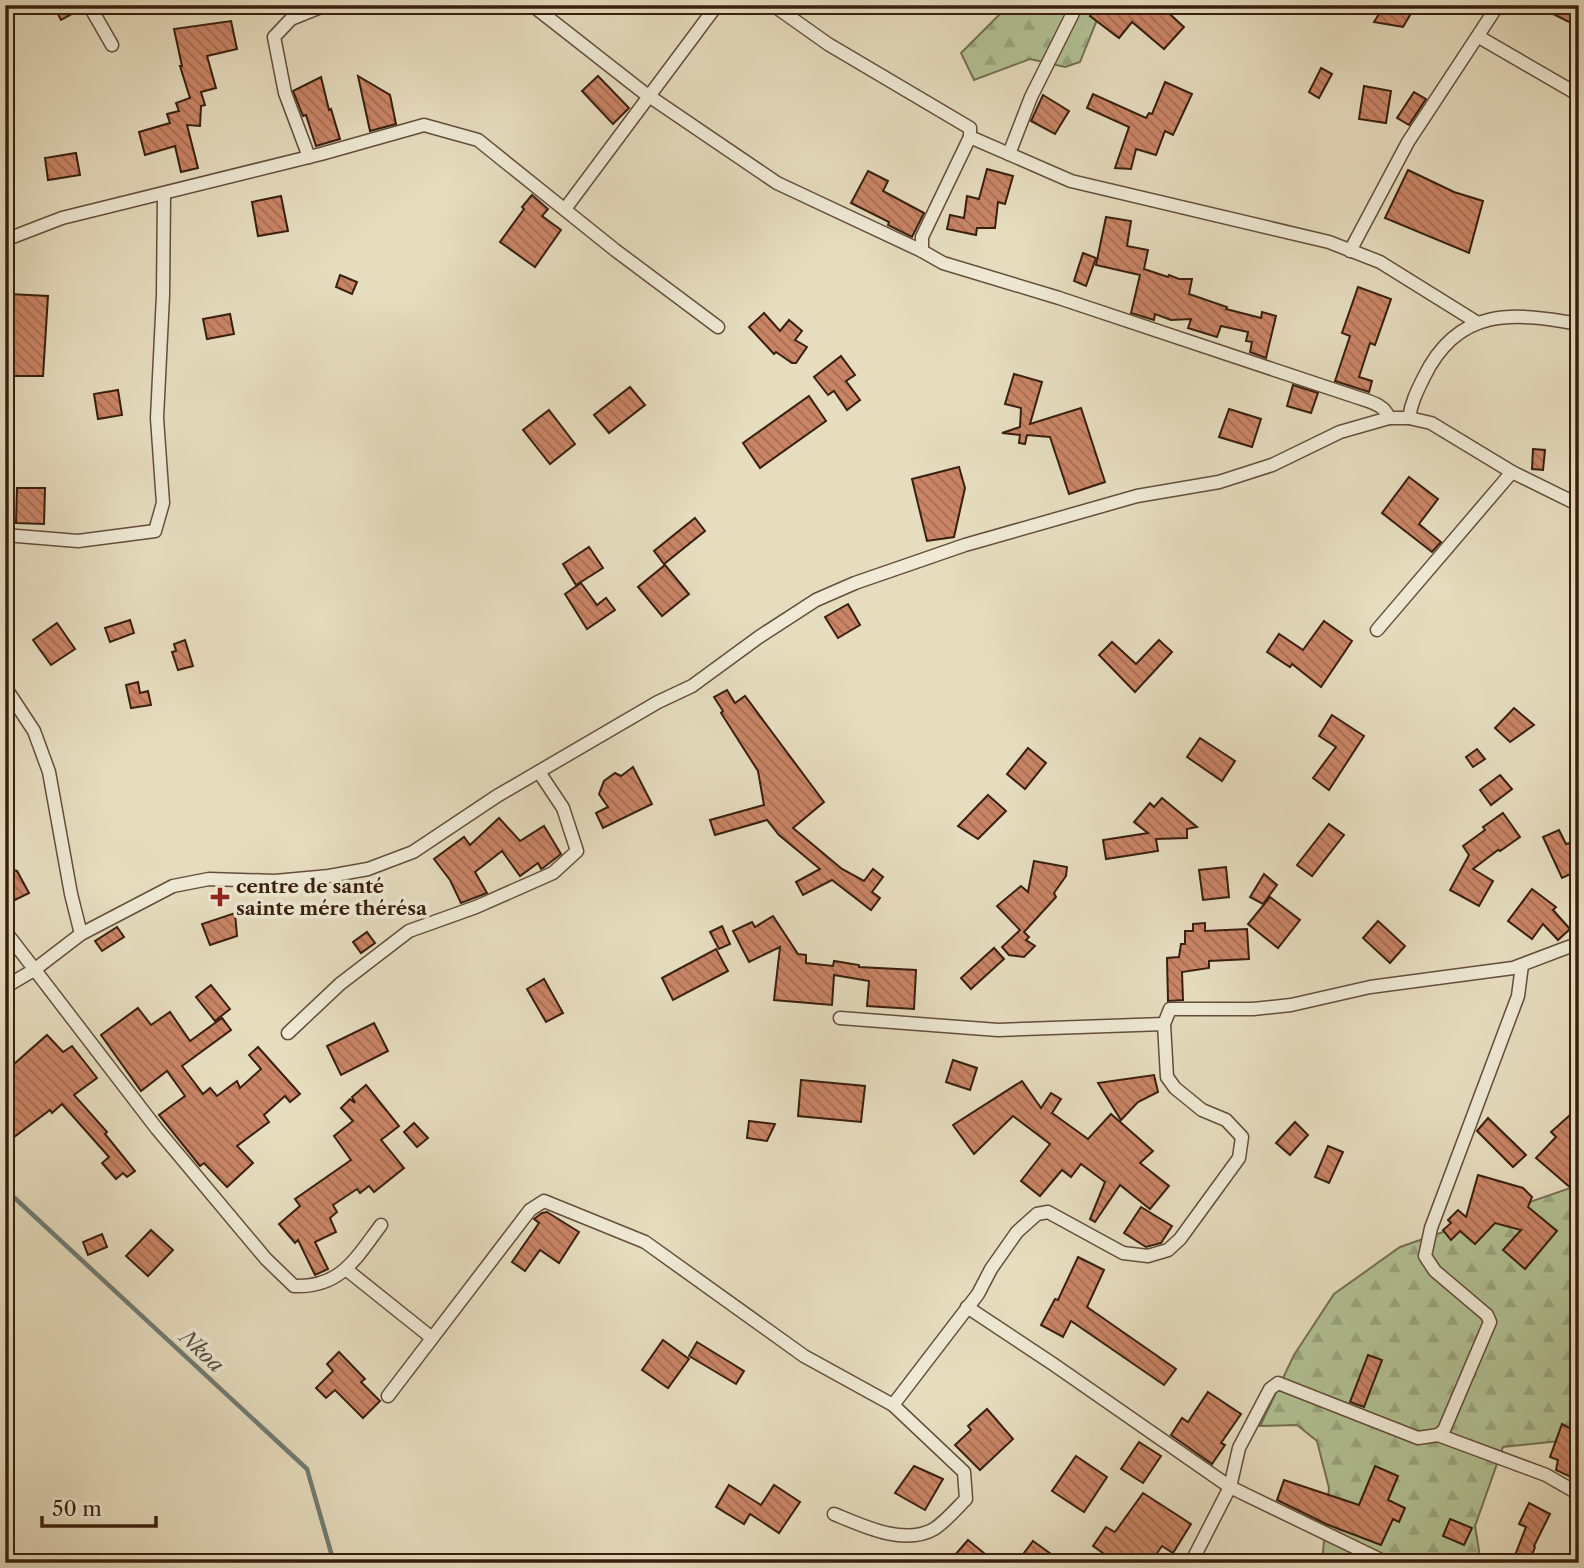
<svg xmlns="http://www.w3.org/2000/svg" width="1584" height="1568" viewBox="0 0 1584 1568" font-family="'Libre Caslon Text',serif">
	<defs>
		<pattern id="forest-firs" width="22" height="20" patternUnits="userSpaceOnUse" patternTransform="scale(1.75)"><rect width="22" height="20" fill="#b2c295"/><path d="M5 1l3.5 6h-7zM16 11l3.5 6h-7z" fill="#9aa67f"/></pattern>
		<pattern id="building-back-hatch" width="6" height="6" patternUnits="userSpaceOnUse" patternTransform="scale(1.75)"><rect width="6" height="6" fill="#ca8567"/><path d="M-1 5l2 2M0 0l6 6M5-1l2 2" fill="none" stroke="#a56c53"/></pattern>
	</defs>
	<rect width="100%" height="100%" fill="#e6ddbf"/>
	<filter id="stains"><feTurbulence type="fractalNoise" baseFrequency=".00286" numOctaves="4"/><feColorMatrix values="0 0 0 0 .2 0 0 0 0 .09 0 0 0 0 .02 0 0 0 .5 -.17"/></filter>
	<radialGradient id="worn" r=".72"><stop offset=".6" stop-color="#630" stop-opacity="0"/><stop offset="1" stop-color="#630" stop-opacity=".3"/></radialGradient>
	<g fill="url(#forest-firs)" stroke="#757052" stroke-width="2">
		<polygon points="1005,5 1103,5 1080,62 1065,67 1030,59 974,80 961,53 1007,7"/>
		<polygon points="1573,1187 1579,1189 1579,1463 1560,1441 1503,1447 1475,1526 1481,1563 1322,1563 1329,1488 1317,1441 1297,1425 1260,1426 1294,1355 1334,1294 1400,1247"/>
	</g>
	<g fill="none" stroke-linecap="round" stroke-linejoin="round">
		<g stroke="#717c74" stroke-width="4.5">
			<polyline points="5,797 10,819 5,822"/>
			<polyline points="5,1189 307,1469 334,1563"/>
		</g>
	</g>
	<g fill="url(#building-back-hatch)" stroke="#381f0e" stroke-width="2">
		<polygon points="53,5 80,5 81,9 61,20"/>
		<polygon points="1098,5 1160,5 1184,27 1164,49 1132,22 1119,38 1090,16"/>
		<polygon points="1359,5 1416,5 1403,27 1374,22 1379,14"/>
		<polygon points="1555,5 1563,5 1579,13 1579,27 1551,13"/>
		<polygon points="231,21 237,49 207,56 216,88 201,92 205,105 201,106 200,126 187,125 198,168 181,172 175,146 145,155 139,132 170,123 167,114 179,111 176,103 190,98 180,66 182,66 174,29"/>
		<polygon points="1321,68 1332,74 1319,98 1309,92"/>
		<polygon points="358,76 390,95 396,124 370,131"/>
		<polygon points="598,76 629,108 613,124 582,91"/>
		<polygon points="321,77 329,110 331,109 340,139 316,146 306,115 303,116 293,91"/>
		<polygon points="1165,82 1192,94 1173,135 1165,131 1156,155 1136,149 1131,169 1115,168 1129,127 1087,108 1093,94 1146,118 1149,113 1152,114"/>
		<polygon points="1364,86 1391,91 1386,123 1359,119"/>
		<polygon points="1414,92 1426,99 1409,125 1397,118"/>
		<polygon points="1043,95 1069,111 1055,134 1031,121"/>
		<polygon points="76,153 80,175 48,180 45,158"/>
		<polygon points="987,169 1013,176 1005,204 998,202 995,228 977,228 976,235 947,229 950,215 964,218 967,196 979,199"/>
		<polygon points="1408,170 1454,192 1483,201 1469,253 1385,218"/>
		<polygon points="868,171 888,181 883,191 924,213 912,237 888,225 889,222 851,203"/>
		<polygon points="532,195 548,209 542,216 561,230 535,267 500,242 524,209 522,207"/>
		<polygon points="281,196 288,231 258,236 252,202"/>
		<polygon points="1106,217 1131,221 1127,246 1148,250 1144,269 1168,277 1169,275 1179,279 1192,279 1189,294 1227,307 1226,309 1261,318 1262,312 1276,316 1266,358 1250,352 1252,342 1246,341 1248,332 1221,326 1217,337 1188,328 1191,319 1171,320 1155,314 1154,320 1131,313 1140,275 1096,265"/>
		<polygon points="1083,253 1096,258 1086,286 1074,281"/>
		<polygon points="340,275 357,282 352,294 336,287"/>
		<polygon points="1358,287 1391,299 1375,345 1370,343 1359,377 1372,381 1369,392 1335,381 1350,336 1342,333"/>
		<polygon points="9,294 48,296 43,376 6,376 13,321 8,320"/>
		<polygon points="764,313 780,331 789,320 802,331 795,340 807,347 796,363 792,363 776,352 774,354 749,327"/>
		<polygon points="230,314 234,334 207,339 203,319"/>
		<polygon points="841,356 855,375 846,381 860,400 847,410 834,391 828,395 814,377"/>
		<polygon points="1014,374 1042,382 1030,424 1081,408 1105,482 1069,494 1050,437 1027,435 1025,444 1019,443 1020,435 1002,433 1020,427 1021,408 1005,404"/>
		<polygon points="1293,385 1318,393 1311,413 1287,406"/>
		<polygon points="630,387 645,405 609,433 594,415"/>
		<polygon points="118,390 122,415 98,419 94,394"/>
		<polygon points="809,396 826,421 760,468 743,443"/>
		<polygon points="1229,409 1261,419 1252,447 1219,437"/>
		<polygon points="549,410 575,444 550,464 523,430"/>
		<polygon points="1533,449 1545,450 1543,470 1532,469"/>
		<polygon points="959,467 965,488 954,537 927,541 912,479"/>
		<polygon points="1409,477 1438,499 1419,524 1441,542 1432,552 1382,513"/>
		<polygon points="17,488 45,488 44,524 16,523"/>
		<polygon points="695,518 705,531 664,564 654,551"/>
		<polygon points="589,547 603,568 576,585 563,564"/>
		<polygon points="665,565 689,594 662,616 638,587"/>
		<polygon points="581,583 597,605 606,598 615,610 587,629 565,594"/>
		<polygon points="848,604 860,625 838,638 825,617"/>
		<polygon points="130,620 134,633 110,642 105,628"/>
		<polygon points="1324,621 1352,641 1321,687 1292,664 1290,667 1267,652 1279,634 1303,650"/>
		<polygon points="57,623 75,649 51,665 33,640"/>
		<polygon points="185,640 193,666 178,670 172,652 176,651 174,644"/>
		<polygon points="1159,640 1172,652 1135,692 1099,655 1112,642 1136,664"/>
		<polygon points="138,682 140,693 148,691 151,705 131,708 126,685"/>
		<polygon points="727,690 735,703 745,696 824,802 793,828 842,869 864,881 873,869 883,877 872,892 880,898 871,910 832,880 803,895 796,882 820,869 779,835 767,820 715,835 710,820 764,805 758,771 721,713 723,711 714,697"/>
		<polygon points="1514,708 1534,725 1510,742 1495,728"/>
		<polygon points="1332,715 1364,736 1329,790 1313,778 1336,747 1319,736"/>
		<polygon points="1200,738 1235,761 1222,781 1187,757"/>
		<polygon points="1028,748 1046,763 1025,789 1007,774"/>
		<polygon points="1477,749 1485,759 1473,767 1466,757"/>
		<polygon points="633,767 652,804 603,828 596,813 608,807 599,794 604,781 615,773 621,776"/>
		<polygon points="1500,775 1512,789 1491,805 1480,790"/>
		<polygon points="988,795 1006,811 978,839 958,826"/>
		<polygon points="1162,798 1197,827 1187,829 1187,838 1156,839 1158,851 1106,859 1103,840 1148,833 1134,822 1150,803 1154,807"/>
		<polygon points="1503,813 1520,837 1500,851 1498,850 1473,869 1493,881 1479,906 1450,890 1469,855 1463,846 1485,830 1483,827"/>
		<polygon points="499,818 520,841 544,826 561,854 543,868 541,869 538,863 520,876 502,851 475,872 487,893 461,903 450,880 434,859 464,837 470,845"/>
		<polygon points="1329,824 1344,835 1312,876 1297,865"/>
		<polygon points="1559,830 1566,844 1570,843 1579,861 1579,870 1562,878 1543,837"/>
		<polygon points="1034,861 1067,867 1066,876 1054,893 1056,897 1024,932 1029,937 1026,940 1035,946 1024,957 1009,955 1002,947 1020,930 997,906 1021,886 1028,892"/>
		<polygon points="1226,867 1229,897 1203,900 1199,870"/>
		<polygon points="8,869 17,871 29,893 5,905 5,885"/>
		<polygon points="1264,874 1277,885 1263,904 1250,897"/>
		<polygon points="1532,889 1556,907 1553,910 1570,929 1558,940 1543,924 1532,939 1508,921"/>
		<polygon points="1270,897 1300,920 1278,948 1248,924"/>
		<polygon points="235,913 237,936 210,945 202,924"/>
		<polygon points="773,916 798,954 806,955 806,963 833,966 834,961 859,965 859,967 916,970 914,1009 867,1006 869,981 834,975 832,1005 774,1000 780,947 749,962 733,931 752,922 755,927"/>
		<polygon points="1378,921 1405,946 1390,963 1363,938"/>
		<polygon points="1205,923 1205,931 1247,929 1249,959 1209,961 1209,968 1182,972 1183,1000 1168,1001 1167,958 1179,957 1181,944 1185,944 1185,931 1193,931 1193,924"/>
		<polygon points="722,926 730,944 719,949 710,932"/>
		<polygon points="117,927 124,937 102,951 95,941"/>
		<polygon points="367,932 375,943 361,953 353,942"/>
		<polygon points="994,948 1004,959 971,989 961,978"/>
		<polygon points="716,949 728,971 673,1000 662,978"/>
		<polygon points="544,979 563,1013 546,1022 527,989"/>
		<polygon points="211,985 230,1009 215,1021 196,997"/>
		<polygon points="138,1008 151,1025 170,1012 190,1041 222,1018 231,1030 182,1066 203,1094 210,1088 217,1096 237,1081 240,1088 261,1069 249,1055 258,1047 300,1094 290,1102 285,1096 264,1115 269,1122 237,1146 253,1163 227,1187 204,1163 200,1166 159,1115 185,1096 167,1071 141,1091 101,1035"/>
		<polygon points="374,1023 388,1051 341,1075 327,1046"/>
		<polygon points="47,1035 63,1052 72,1046 97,1078 74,1095 107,1132 105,1134 135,1171 127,1177 123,1173 116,1179 102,1163 109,1157 62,1104 52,1113 50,1110 14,1137 11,1133 5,1137 5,1072"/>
		<polygon points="953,1060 977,1068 970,1090 946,1082"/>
		<polygon points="1154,1075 1158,1092 1138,1102 1121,1120 1098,1083"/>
		<polygon points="801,1080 865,1086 861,1122 798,1116"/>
		<polygon points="1022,1081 1041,1108 1051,1093 1061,1099 1052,1113 1088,1139 1111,1114 1153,1151 1140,1163 1169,1186 1150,1209 1120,1185 1095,1222 1090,1219 1105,1182 1081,1164 1071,1177 1062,1170 1040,1196 1021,1181 1050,1144 1013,1116 974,1154 953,1125"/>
		<polygon points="366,1085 399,1126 381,1140 404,1168 374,1192 369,1186 360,1193 357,1189 333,1205 337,1212 330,1218 336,1232 315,1242 328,1269 315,1275 298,1240 295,1243 279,1224 300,1206 295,1199 351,1160 334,1136 353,1121 341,1108 350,1099 355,1103 352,1097"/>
		<polygon points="1579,1107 1579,1195 1536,1158 1556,1137 1551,1132"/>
		<polygon points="1488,1118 1526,1155 1513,1167 1477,1131"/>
		<polygon points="749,1121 775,1124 767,1141 747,1138"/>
		<polygon points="1295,1122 1308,1135 1290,1155 1276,1143"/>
		<polygon points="414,1123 428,1138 417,1147 404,1132"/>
		<polygon points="1328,1146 1343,1152 1329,1183 1315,1177"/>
		<polygon points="1478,1175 1523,1188 1532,1197 1528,1207 1557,1231 1525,1269 1503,1250 1521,1230 1495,1223 1475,1244 1460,1231 1451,1240 1443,1230 1451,1223 1448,1220 1458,1210 1466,1217"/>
		<polygon points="1141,1207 1172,1226 1161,1243 1146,1247 1124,1233"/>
		<polygon points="547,1212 579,1232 559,1263 540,1250 525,1271 512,1262 539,1223 534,1219 542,1213"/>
		<polygon points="151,1230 173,1250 148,1276 126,1256"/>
		<polygon points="102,1234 107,1247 88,1255 83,1242"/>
		<polygon points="1078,1257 1104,1270 1087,1307 1176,1369 1164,1385 1071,1321 1063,1337 1041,1325 1055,1299 1058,1300"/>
		<polygon points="663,1340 689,1359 668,1388 642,1370"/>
		<polygon points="697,1342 744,1371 736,1384 689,1356"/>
		<polygon points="339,1352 365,1379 361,1382 380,1401 363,1418 335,1390 326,1398 316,1388 333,1371 327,1364"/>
		<polygon points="1368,1355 1382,1360 1364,1407 1350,1402"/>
		<polygon points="1208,1392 1241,1414 1221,1443 1225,1445 1212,1464 1171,1435 1182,1418 1188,1422"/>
		<polygon points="987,1409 1013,1439 980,1470 955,1445 971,1430 968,1426"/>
		<polygon points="1562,1424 1579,1433 1579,1481 1556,1470 1558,1460 1550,1457"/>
		<polygon points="1139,1442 1161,1456 1143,1483 1121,1469"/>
		<polygon points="1076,1456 1107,1477 1084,1512 1052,1491"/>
		<polygon points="914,1466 943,1479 925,1510 895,1493"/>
		<polygon points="1375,1466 1398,1476 1388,1500 1405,1508 1399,1522 1393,1519 1381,1545 1326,1524 1277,1500 1284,1480 1359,1505"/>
		<polygon points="729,1485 761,1505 774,1485 800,1502 779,1533 750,1514 744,1524 716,1507"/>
		<polygon points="1143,1493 1191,1524 1173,1553 1162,1546 1150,1563 1117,1563 1093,1546 1106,1527 1115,1532"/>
		<polygon points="1529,1503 1550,1514 1534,1546 1535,1547 1529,1563 1512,1563 1526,1527 1519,1524"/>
		<polygon points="1450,1519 1472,1528 1464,1545 1443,1536"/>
		<polygon points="968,1540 996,1563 948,1563"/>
		<polygon points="1033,1541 1051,1554 1044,1563 1029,1563 1021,1557"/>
	</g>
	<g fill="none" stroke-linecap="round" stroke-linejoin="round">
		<defs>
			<g id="minor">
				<polyline points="89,5 112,45"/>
				<polyline points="532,5 643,92 777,183 922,251"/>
				<path d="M773 5 828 44 970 128V137L922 237V251L943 263 1059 298 1359 398C1371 402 1385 405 1389 418"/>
				<polyline points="1479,37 1579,95"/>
				<polyline points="970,137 1071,181 1329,242 1380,262 1478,323"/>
				<polyline points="1009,154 1031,97 1077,5"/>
				<polyline points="309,157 285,93 274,37 291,19 326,5"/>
				<polyline points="565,209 717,5"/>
				<polyline points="5,240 62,218 321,154 424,125 478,140 615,250 718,327"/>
				<polyline points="1350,251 1408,142 1498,5"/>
				<path d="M1409 418C1411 403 1417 391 1424 377 1458 307 1512 312 1579 324"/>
				<polyline points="5,535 78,541 155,531 163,503 157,418 163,295 164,194"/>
				<polyline points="1377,630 1512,472"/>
				<polyline points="5,687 34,731 49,772 71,894 81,934"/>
				<path d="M5 931 157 1129 266 1259 294 1286C341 1288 356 1258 381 1225"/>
				<polyline points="5,987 34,970 81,934 173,886 209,879 275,881 329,876 368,869 413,852 497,796 658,702 692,686 759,637 816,600 855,583 965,545 1137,496 1219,482 1272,465 1340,432 1389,418 1409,418 1431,423 1512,472 1579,505"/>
				<polyline points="840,1018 998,1030 1164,1024"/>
				<polyline points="288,1033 340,984 409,931 476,907 553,873 577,851 563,808 539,772"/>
				<polyline points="347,1270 432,1338"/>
				<polyline points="967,1307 1053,1364 1230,1487 1387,1563"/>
				<path d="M388 1396 530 1210 544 1201 645 1242 804 1356 893 1405 964 1472 966 1499C956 1509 945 1522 934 1529 904 1546 863 1526 834 1514"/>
				<polyline points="893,1405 978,1294 991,1269 1017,1232 1037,1214 1048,1212 1123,1253 1148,1256 1168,1250 1180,1239 1239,1158 1242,1137 1226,1120 1202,1110 1175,1088 1167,1077 1164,1024 1170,1009 1253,1009 1291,1005 1370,987 1513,968 1579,943"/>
				<polyline points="1438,1435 1546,1475 1579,1494"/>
				<polyline points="1191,1563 1230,1487 1239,1448 1270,1389 1278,1383 1418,1438 1438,1435 1444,1430 1490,1322 1487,1315 1435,1271 1425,1256 1431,1228 1518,996 1522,965"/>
			</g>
		</defs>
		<use href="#minor" stroke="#644e3a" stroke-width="15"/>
		<use href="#minor" stroke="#efe9d5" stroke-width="12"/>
	</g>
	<path fill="#8f2418" stroke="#efe9d5" stroke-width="2.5" d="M216.5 886.5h7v7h7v7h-7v7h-7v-7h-7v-7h7z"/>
	<g text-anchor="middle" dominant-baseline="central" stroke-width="7" stroke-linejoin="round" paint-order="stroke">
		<g font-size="19" font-weight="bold" fill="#381f0e" stroke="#efe9d5" text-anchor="start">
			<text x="236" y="886">centre de santé<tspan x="236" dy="22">sainte mére thérésa</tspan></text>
		</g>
		<g font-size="21" font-style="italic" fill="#544e41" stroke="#efe9d5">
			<text transform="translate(202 1351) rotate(43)">Nkoa</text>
		</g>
	</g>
	<rect width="1584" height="1568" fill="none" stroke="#e6ddbf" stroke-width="28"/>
	<rect x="7" y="7" width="1570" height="1554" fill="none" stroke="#381f0e" stroke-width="3.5"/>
	<rect x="14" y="14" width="1556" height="1540" fill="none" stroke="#381f0e" stroke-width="2"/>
	<path d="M42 1516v10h114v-10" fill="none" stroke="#381f0e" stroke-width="3.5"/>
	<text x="52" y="1516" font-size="21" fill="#381f0e" stroke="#efe9d5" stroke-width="5" paint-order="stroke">50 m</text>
	<rect width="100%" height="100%" filter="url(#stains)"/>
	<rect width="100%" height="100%" fill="url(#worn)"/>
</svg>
